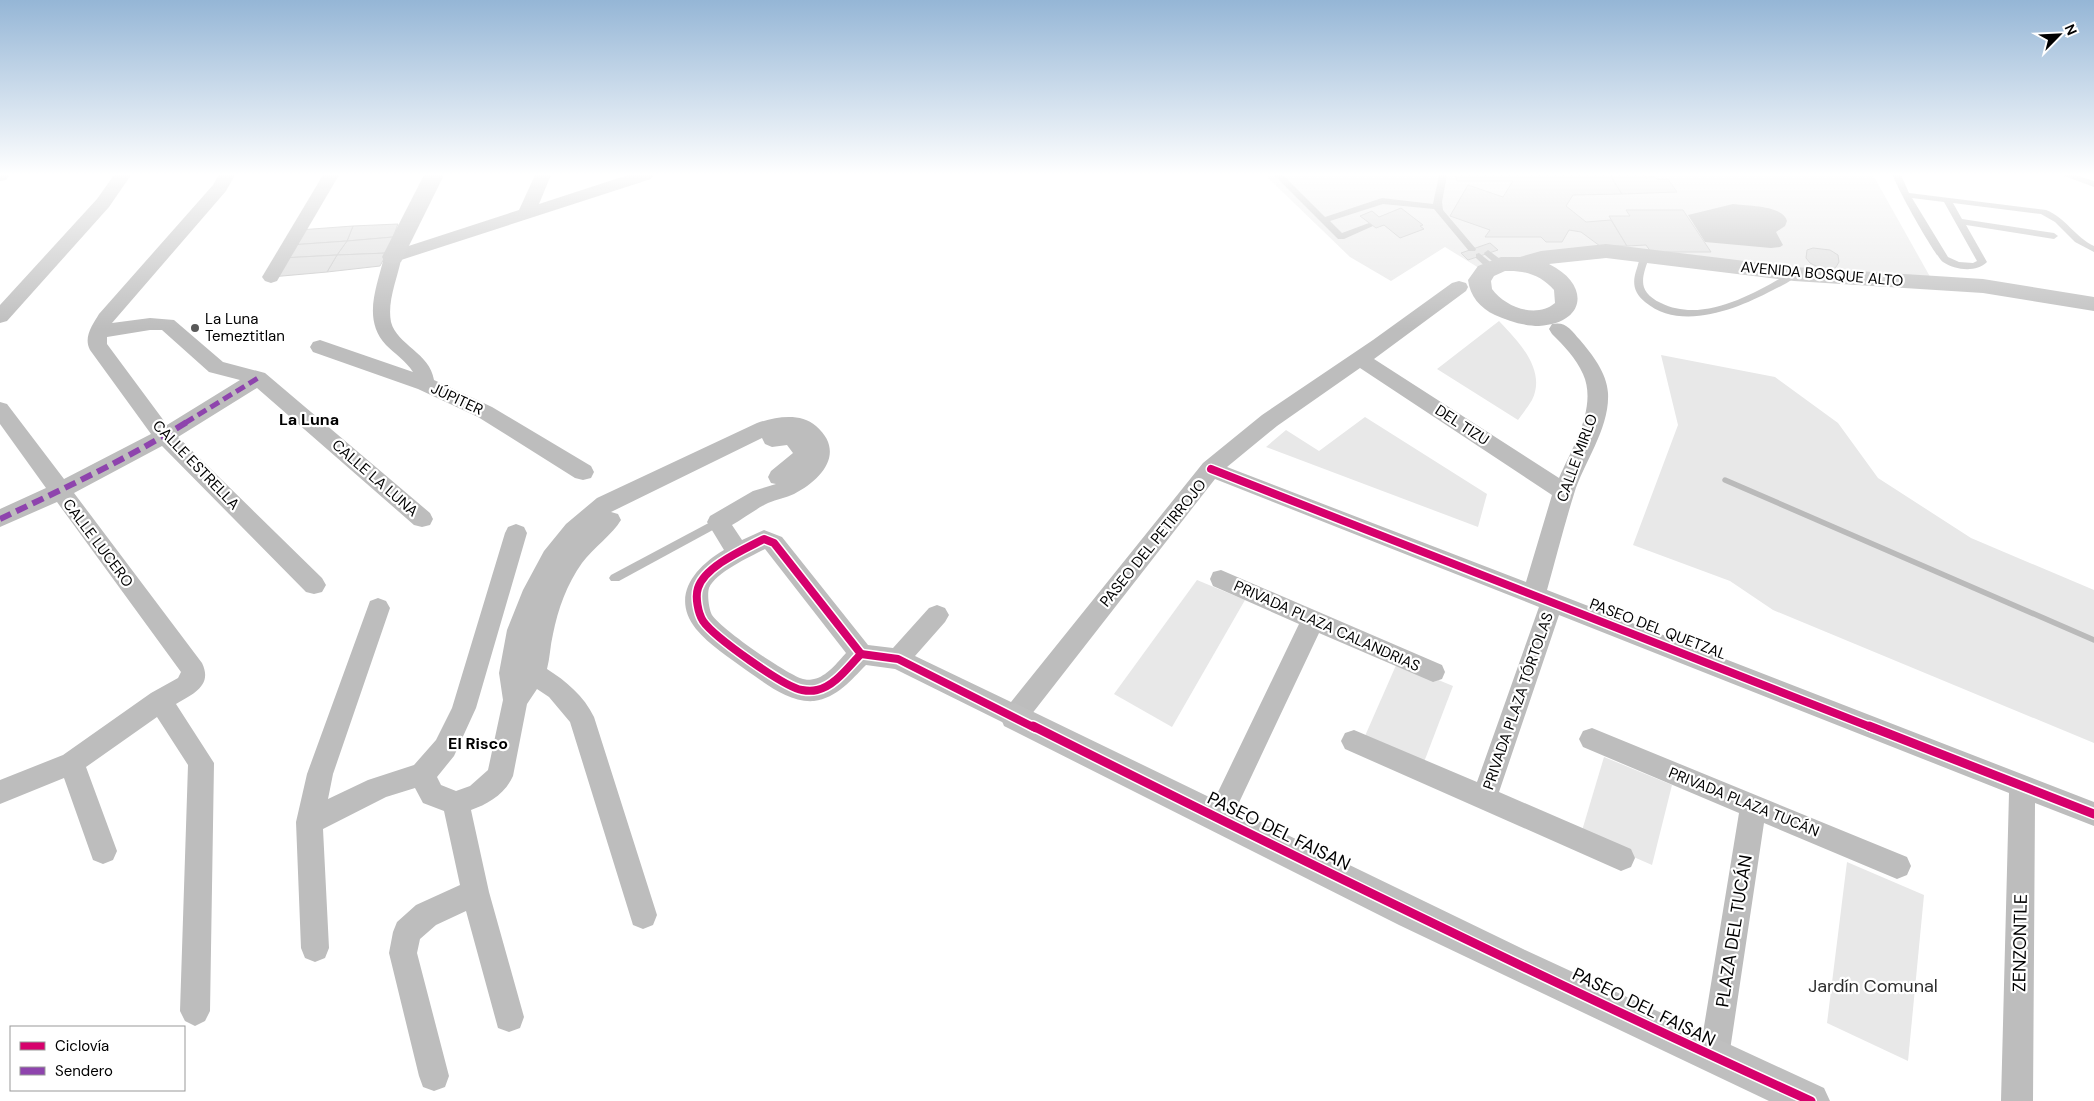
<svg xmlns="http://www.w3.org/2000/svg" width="2094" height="1101" viewBox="0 0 2094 1101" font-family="'DM Sans',sans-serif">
	<rect width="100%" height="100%" fill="#fff"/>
	<g fill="#e8e8e8">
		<polygon points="1265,175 1873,175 1933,282 1653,254 1479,268 1445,247 1391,281 1350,257"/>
		<path d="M1499 321C1518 341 1547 370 1532 400 1528 407 1523 413 1518 420L1437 369Z"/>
		<polygon points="1661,355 1775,377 1838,423 1878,478 1971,538 2094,590 2094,743 1773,610 1730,581 1633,545 1678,425"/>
		<polygon points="1365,417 1487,494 1478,527 1266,447 1286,430 1319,451"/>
		<polygon points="1197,580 1245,600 1172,727 1114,694"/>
		<polygon points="1397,663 1453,686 1424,762 1365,736"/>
		<polygon points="1604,757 1672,785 1652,865 1581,834"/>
		<polygon points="1847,862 1924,895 1908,1061 1827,1023"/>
	</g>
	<path fill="#bababa" d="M1733 204C1747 206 1783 205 1787 221L1785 226 1776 232 1783 245 1780 247 1771 248 1705 242 1688 215Z"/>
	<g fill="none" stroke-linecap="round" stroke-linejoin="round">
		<polyline stroke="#bababa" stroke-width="5.5" points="1725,480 2094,640"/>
	</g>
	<g fill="#dbdbdb" stroke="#c3c3c3">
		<polygon points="1455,175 1610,175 1622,194 1573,195 1566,206 1586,222 1611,220 1627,246 1600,246 1581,232 1569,230 1562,242 1546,242 1541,237 1485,237 1490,230 1450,216 1468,185 1503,197 1513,181 1457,181"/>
		<polygon points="1610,175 1644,175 1646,178 1654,176 1657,179 1668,179 1677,192 1622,194"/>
		<polygon points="1401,208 1423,225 1420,226 1424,229 1400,238 1384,225 1376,228 1360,216 1372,211 1379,217"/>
		<polygon points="1626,210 1683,210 1711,252 1651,252 1646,245 1627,246 1609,216 1630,216"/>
		<polygon points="398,224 393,237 347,241 353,226"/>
		<polygon points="353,226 347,241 290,245 299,230"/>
		<polygon points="393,237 387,253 337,255 347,241"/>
		<polygon points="347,241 337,255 282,258 290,245"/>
		<polygon points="1490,243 1498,250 1468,260 1461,253"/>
		<polygon points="1813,248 1830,250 1838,255 1839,262 1836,267 1832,270 1822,269 1810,263 1806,258 1807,250"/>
		<polygon points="387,253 380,266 327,272 337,255"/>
		<polygon points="337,255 327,272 271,277 282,258"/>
	</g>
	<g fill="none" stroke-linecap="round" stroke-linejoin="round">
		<g fill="#bdbdbd" fill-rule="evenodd">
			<polygon points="1274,175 1283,175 1325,217 1382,198 1433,204 1439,175 1447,175 1442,202 1443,210 1476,249 1475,251 1469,251 1434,209 1383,204 1330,221 1342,233 1369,223 1373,226 1344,239 1338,239"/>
			<path d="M1893 175H1901L1909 193 2046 210C2066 218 2075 237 2094 246V252L2075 242 2055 222 2041 214 1953 203 1962 219 2054 233 2058 236 2054 239 1966 225 1987 262C1976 273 1955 270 1943 262 1935 256 1895 185 1893 175ZM1912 198 1944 202 1977 261 1973 263 1959 262 1948 257Z"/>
			<polygon points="2062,175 2075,175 2094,181 2094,187"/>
			<polygon points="1488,250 1504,262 1504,266 1498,266 1485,255 1484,253"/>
			<path d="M1646 252 1650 255C1642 277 1636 291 1661 303 1703 324 1755 293 1791 272L1794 271 1799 274C1792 281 1781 286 1773 290 1737 309 1681 332 1645 302 1633 292 1632 282 1637 268 1639 262 1640 254 1646 252Z"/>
			<polygon points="1479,253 1494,265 1494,269 1488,269 1476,258 1476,254"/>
			<polygon points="718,518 722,519 724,522 722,525 619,581 611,581 609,578 611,575"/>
		</g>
		<g fill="#bdbdbd" fill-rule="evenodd">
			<polygon points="0,175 9,175 6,180 0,181"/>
			<polygon points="114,175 131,175 109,207 7,321 0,323 0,305 97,199"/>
			<path d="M219 175H235L226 191 112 323 150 318 174 320 223 362 265 373 430 513 433 519 430 525 422 527 414 525 257 388 178 437 322 578 326 585 322 592 314 594 306 592 162 446 74 493 202 663C213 686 193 694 176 704L214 763 210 1011 205 1021 195 1026 185 1021 180 1011 188 765 157 717 86 767 117 851 113 860 103 864 93 860 64 778 0 804V780L63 755 151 693 178 678 181 672 57 502 0 527V509L46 488 0 424V402L7 404 64 479 151 434 90 350C83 337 93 324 99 314L213 185ZM150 330H162L209 372 240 380 167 425 107 344V337Z"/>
			<polygon points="323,175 339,175 277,281 271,283 265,281 262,277"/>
			<path d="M535 175H551L539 204 628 175H653L651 179 401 260C397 279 387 302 391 322 397 345 430 353 434 380L492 407 591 466 594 472 591 478 583 480 575 478 478 417 418 389 313 352 310 347 313 342 320 340 413 372C406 361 395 354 386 345 362 319 377 287 384 257L387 253 519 210Z"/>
			<path d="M1459 281 1466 283 1468 287 1466 291 1374 359 1559 478C1572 448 1598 407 1583 374 1576 358 1564 346 1552 334L1549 329 1552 324C1566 321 1571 330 1580 340 1592 354 1607 373 1608 393 1610 428 1584 462 1574 494 1564 526 1556 558 1547 590L2094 802V826L2035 803 2033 1101H2001L2009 793 1559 615 1499 792 1631 849 1635 858 1631 867 1621 871 1345 749 1341 741 1345 733 1354 730 1477 782 1539 607 1215 479 1024 724 1015 727 1006 724 895 669 866 665C851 680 837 698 814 701 789 703 765 683 746 670 730 658 709 645 696 629 670 596 695 567 724 550L707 522 710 516 753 491 776 484 771 483 768 477 771 471 793 453 787 445 772 447 765 444 762 438 611 512 618 514 621 520C613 534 593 548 582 563 567 584 558 609 553 634 550 646 550 658 547 669 566 681 584 696 594 717L657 915 653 925 643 929 633 925 570 722 549 697 537 689 527 704 513 776C505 794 488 804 471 810L489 892 524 1017 520 1028 509 1032 498 1028 466 911 436 925 420 939 417 953 449 1076 445 1087 434 1091 423 1087 419 1076 389 953 393 932 397 922 416 905 460 885 444 811 423 803 415 788 386 797 323 829 329 948 325 958 315 962 305 958 301 948 296 822 307 774 370 601 378 598 386 601 390 608 333 774 328 799 368 780 414 765 436 740 452 708 505 533 508 527 516 524 524 527 527 533 476 708 454 756 437 777 441 785 456 791 470 786 488 770 503 700 499 673 507 630 523 590 544 551 566 524 597 498 757 423C775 417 800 412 816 426 846 452 822 480 794 494 786 498 777 499 768 503 756 509 744 518 732 525L742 540 764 530 782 537 868 645 893 648 929 608 937 605 945 608 949 615 945 622 915 656 1011 702 1203 463 1262 415 1373 340 1452 283ZM1360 368 1552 495 1526 582 1227 467 1277 426ZM765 549 846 653C838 662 826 677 814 679 811 680 806 680 803 679 787 675 720 628 712 615 709 609 707 595 709 588 716 572 750 557 765 549Z"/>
			<polygon points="1221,570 1442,665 1445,672 1442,679 1433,682 1319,633 1227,828 1218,831 1209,828 1205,819 1299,624 1213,586 1210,579 1213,572"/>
			<polygon points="1592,728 1907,857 1911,866 1907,875 1897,879 1764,823 1729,1057 1725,1068 1714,1072 1703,1068 1699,1057 1739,813 1583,747 1579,739 1583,731"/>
		</g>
		<g fill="#bfbfbf" fill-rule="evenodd">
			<polygon points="424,175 444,175 401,262 393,264 385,262 382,257"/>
			<path d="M1606 244 1794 267 1983 279 2094 297V311L1983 293 1794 281 1606 258 1549 264C1590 284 1587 323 1539 326 1524 326 1508 321 1495 315 1480 308 1470 296 1468 280L1478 266 1501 257H1520L1541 251ZM1505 271C1524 270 1541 275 1554 290L1555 303C1536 319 1505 307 1492 289L1491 281 1494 276Z"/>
			<polygon points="1015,703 1523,949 1824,1088 1830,1101 1769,1101 1399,925 1004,726 1000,716 1004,706"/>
		</g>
		<polyline stroke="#8e44ad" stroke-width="5" stroke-dasharray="10 5" stroke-linecap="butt" points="185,423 258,378"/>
		<path stroke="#8e44ad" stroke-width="6" stroke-dasharray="12 6" stroke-linecap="butt" d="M0 519C63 489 127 459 187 422"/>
		<defs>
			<g id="cycleway-far1">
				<polyline points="1211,469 1873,728"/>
				<path d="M764 539 774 543 861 654C849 666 835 686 817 690 813 691 807 691 802 690 784 687 714 637 703 621 698 613 695 597 698 588 705 566 745 549 764 539Z"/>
				<polyline points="861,654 898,659 1035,728"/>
			</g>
			<g id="cycleway">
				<path d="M1033 726C1290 855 1549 982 1811 1101"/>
				<polyline points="1869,726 2094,814"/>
			</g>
		</defs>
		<use href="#cycleway-far1" stroke="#fff" stroke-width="11"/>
		<use href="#cycleway" stroke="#fff" stroke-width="12"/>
		<use href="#cycleway-far1" stroke="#d6006c" stroke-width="8"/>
		<use href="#cycleway" stroke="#d6006c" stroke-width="9"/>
	</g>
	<linearGradient id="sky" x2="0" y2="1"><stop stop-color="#95b6d6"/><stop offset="0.53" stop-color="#fff"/><stop offset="1" stop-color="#fff" stop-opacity="0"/></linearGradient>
	<rect width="2094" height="329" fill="url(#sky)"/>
	<circle fill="#595959" stroke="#fff" stroke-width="2" cx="195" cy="328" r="5"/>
	<g text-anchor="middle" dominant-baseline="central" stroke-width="4.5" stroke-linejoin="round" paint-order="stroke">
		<g font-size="15" fill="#000" stroke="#fff">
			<text transform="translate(1822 274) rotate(5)">AVENIDA BOSQUE ALTO</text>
			<text transform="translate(457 399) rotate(25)">JÚPITER</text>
			<text transform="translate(1462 425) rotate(33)">DEL TIZU</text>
			<text transform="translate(1577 458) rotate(-70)">CALLE MIRLO</text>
			<text transform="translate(196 465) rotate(46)">CALLE ESTRELLA</text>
			<text transform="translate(375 478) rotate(41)">CALLE LA LUNA</text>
			<text transform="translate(98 543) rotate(53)">CALLE LUCERO</text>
			<text transform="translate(1153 543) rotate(-51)">PASEO DEL PETIRROJO</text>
			<text transform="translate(1327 626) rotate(24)">PRIVADA PLAZA CALANDRIAS</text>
			<text transform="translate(1658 629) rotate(21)">PASEO DEL QUETZAL</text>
			<text transform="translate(1518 701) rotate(-71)">PRIVADA PLAZA TÓRTOLAS</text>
			<text transform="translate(1744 802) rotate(22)">PRIVADA PLAZA TUCÁN</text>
		</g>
		<g font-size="15" fill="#000" stroke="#fff" text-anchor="start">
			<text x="205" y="319">La Luna<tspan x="205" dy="17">Temeztitlan</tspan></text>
		</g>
		<g font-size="16" font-weight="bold" fill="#000" stroke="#fff">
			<text x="309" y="419">La Luna</text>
			<text x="478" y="743">El Risco</text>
		</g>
		<g font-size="18" fill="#000" stroke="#fff">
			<text transform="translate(1279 831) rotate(26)">PASEO DEL FAISAN</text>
			<text transform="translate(1734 931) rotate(-81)">PLAZA DEL TUCÁN</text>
			<text transform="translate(2020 943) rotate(-89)">ZENZONTLE</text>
			<text transform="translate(1644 1007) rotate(26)">PASEO DEL FAISAN</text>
		</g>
		<g font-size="18" fill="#2c2c2c" stroke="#fff">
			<text x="1873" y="986">Jardín Comunal</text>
		</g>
	</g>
	<rect x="10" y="1026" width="175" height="65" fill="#ffffff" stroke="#999999"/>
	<rect x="20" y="1042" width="25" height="8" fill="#d6006c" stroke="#999999"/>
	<text x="55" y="1051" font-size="15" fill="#000000">Ciclovía</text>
	<rect x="20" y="1067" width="25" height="8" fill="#8e44ad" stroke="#999999"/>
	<text x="55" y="1076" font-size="15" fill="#000000">Sendero</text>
	<g transform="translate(2059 35) rotate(66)" stroke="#ffffff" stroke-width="4" paint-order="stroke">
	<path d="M0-4L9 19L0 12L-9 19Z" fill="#000000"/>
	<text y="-8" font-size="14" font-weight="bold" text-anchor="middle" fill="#000000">N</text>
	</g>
</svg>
